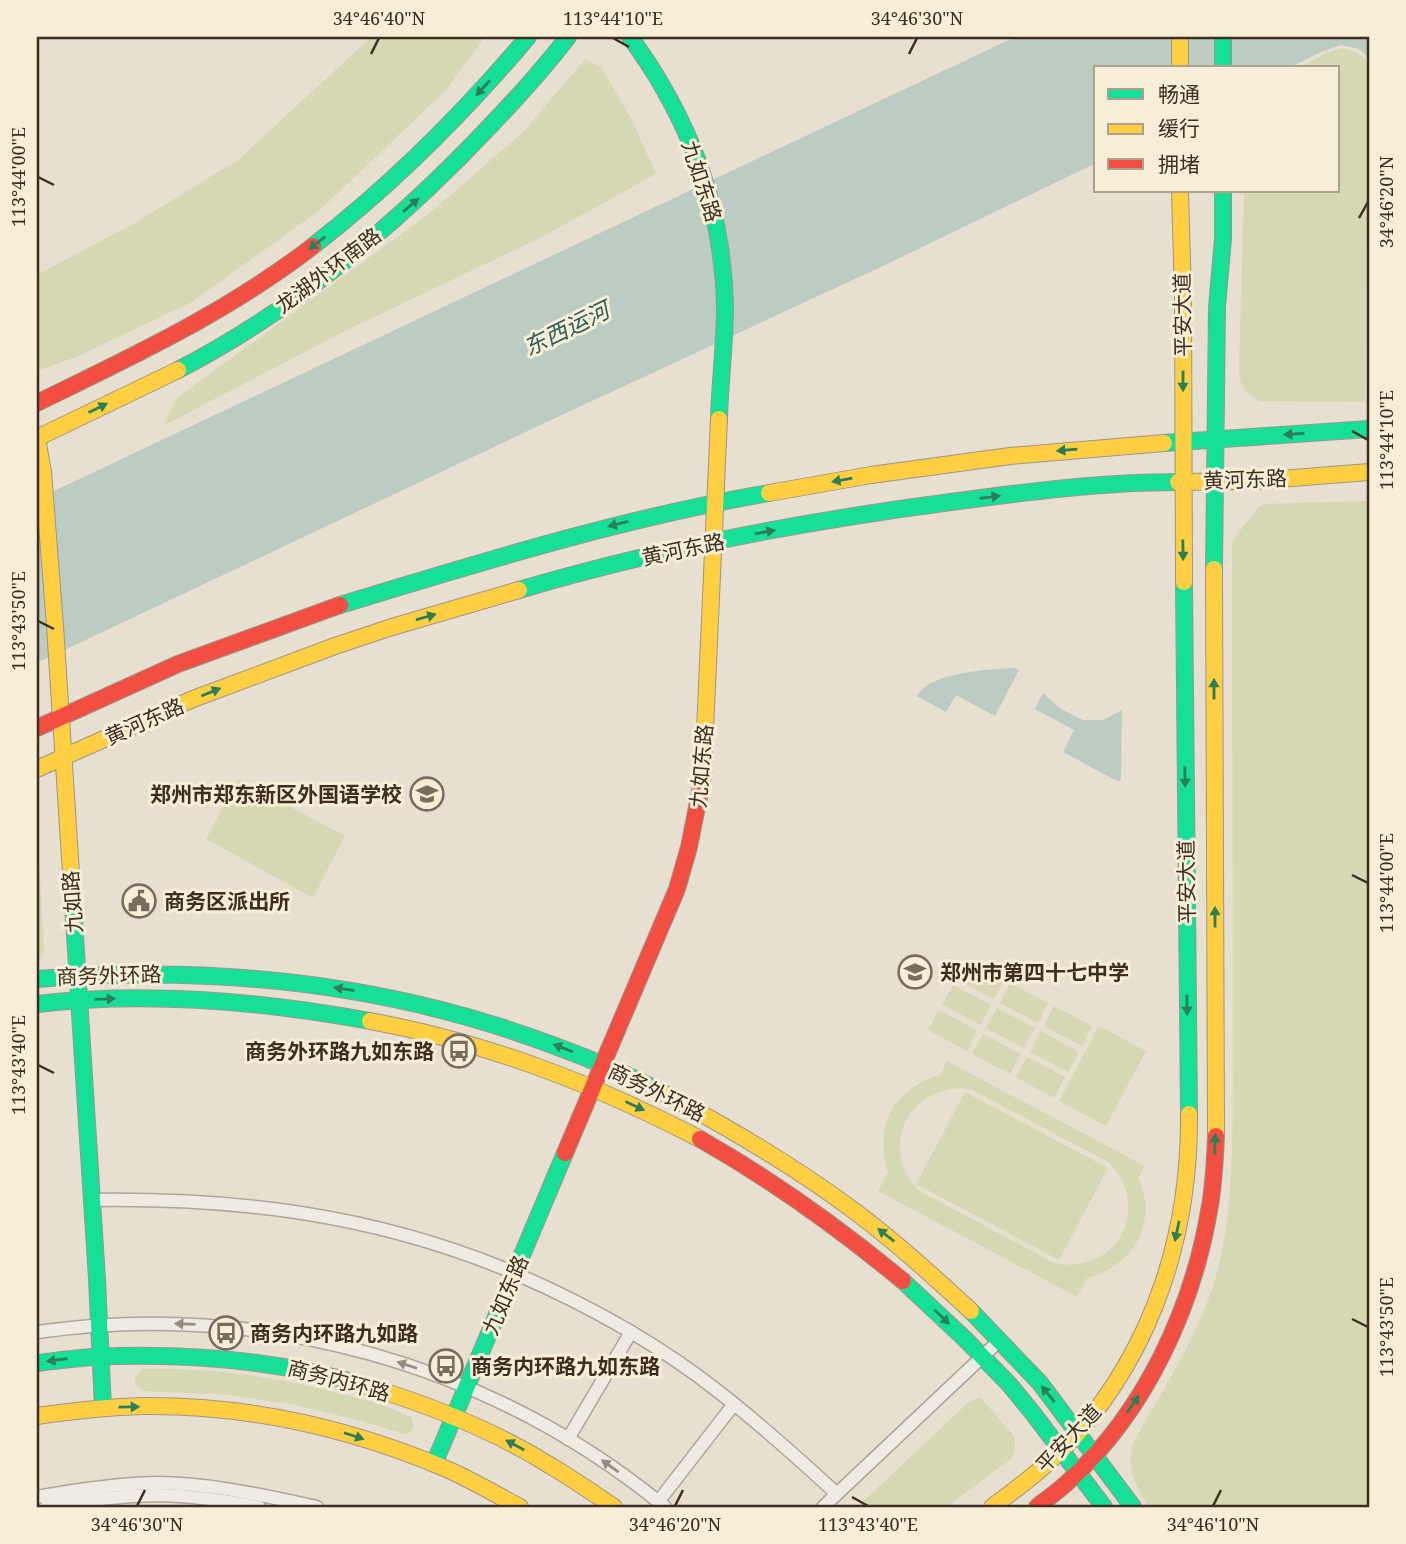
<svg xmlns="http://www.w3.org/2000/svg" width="1406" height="1544" viewBox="0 0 1406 1544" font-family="'Noto Serif','Noto Sans SC',serif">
	<rect width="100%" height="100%" fill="#e7e0d1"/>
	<g fill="#d6d7b3" fill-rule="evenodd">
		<polygon points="371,37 485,37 446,90 320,210 190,303 76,357 37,371 37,275 133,224 238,160"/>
		<path d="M1341 48C1352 50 1363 54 1369 64L1365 402 1260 401C1243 391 1241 389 1239 369L1244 191H1338V68H1300L1326 53Z"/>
		<polygon points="585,59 601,67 632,120 656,174 542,237 347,330 163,426 177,398 426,216 524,131"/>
		<path d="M1369 501V1507H1149C1135 1483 1126 1471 1133 1443 1164 1388 1204 1327 1219 1265 1233 1208 1232 1147 1233 1089L1232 545 1233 539 1259 507 1265 504Z"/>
		<polygon points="238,779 345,836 313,898 206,839"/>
		<polygon points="37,820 44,950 43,955 37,961"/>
		<polygon points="966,959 1004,979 994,999 956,979"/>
		<polygon points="1010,983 1048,1003 1038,1023 1000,1003"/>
		<polygon points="953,985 991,1005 980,1025 942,1004"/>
		<polygon points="1054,1006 1092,1026 1082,1046 1044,1026"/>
		<polygon points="997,1008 1035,1028 1024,1048 986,1028"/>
		<polygon points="939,1010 977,1030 967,1051 928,1030"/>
		<polygon points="1099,1026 1146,1051 1106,1126 1059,1101"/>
		<polygon points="1041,1031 1079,1052 1068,1072 1030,1052"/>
		<polygon points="983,1034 1021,1054 1010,1074 972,1054"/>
		<polygon points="1027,1057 1065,1077 1054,1098 1016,1077"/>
		<path d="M947 1061 1145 1166 1138 1178C1159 1223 1133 1266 1087 1278L1077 1297 878 1191 888 1172C873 1127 894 1088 940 1075ZM963 1088 972 1090 1108 1162C1154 1206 1117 1276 1054 1263L918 1190C880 1148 906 1089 963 1088Z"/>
		<polygon points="965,1092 1108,1168 1059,1260 916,1184"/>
		<path d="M142 1369C211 1367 279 1377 346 1395 368 1401 392 1406 412 1418L413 1429 409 1433 405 1434 354 1419 295 1405 230 1395 144 1391 136 1386 135 1378Z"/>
		<polygon points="977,1398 981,1398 1015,1437 1015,1450 1011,1459 947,1507 857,1507 969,1402"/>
	</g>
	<g fill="#bcccc2">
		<polygon points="1015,37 1369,37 1369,58 1359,49 1341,45 1321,52 1289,68 1096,68 1096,163 885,265 551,420 37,663 37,499"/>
		<path d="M1015 668 1019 670 995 716 956 695 946 712 917 696C930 672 990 669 1015 668Z"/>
		<polygon points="1043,693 1061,709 1083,720 1103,720 1122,710 1121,778 1119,782 1063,752 1074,730 1035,709"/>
	</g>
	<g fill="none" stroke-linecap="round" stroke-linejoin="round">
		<defs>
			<g id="street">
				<path d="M92 1200C237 1198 370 1214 505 1269"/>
				<path d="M514 1273C586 1304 657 1343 719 1392 760 1424 799 1459 837 1494"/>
				<path d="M37 1332C261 1300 490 1363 665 1507"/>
				<polyline points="568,1439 631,1332"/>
				<path d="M37 1497C75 1490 116 1484 156 1483 210 1483 265 1496 317 1507"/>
				<polyline points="658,1502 734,1404"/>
				<path d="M46 1507C80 1501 122 1496 155 1495 190 1495 225 1501 259 1507"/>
				<polyline points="823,1507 1000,1340"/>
			</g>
			<g id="fast">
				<path d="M630 37C688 116 723 207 725 306 725 344 720 381 719 419"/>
				<polyline points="1223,37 1223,68"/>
				<path d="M313 246C393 184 463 114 528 37"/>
				<path d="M178 370C296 309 400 222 491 125 518 97 544 68 568 37"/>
				<polyline points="1164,443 1369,429"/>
				<polyline points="1214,569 1217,307 1223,239 1223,191"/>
				<polyline points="1184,582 1189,1114"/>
				<path d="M519 590C660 548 806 521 951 502 1026 492 1103 482 1178 482"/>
				<path d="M340 605C482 562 623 518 769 493"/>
				<polyline points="71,873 97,1279 103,1408"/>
				<path d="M37 979C213 965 389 983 555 1046 593 1060 631 1076 667 1095"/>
				<path d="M37 1004C147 991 261 1001 370 1021"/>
				<polyline points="903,1281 965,1339 1009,1384 1032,1412 1104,1507"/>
				<polyline points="971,1311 1040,1383 1133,1507"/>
				<path d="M37 1363C63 1360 90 1356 117 1356 202 1354 287 1362 370 1387"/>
				<polyline points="434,1464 565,1153"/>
			</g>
			<g id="slow">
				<polyline points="1180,37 1180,68"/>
				<polyline points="1180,191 1183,296 1184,582"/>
				<polyline points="1178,482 1255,481 1369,472"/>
				<polyline points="769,493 871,475 1010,456 1164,443"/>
				<polyline points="1214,569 1216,1136"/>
				<polyline points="37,769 193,699 335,646 392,627 519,590"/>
				<polyline points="700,792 703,775 719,419"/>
				<polyline points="71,873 55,626 43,472 37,438 178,370"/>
				<path d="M370 1021C489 1043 594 1084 700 1139"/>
				<path d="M667 1095C733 1130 797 1168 857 1213 897 1243 934 1277 971 1311"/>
				<path d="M370 1387C432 1406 495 1431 551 1466 573 1479 593 1493 614 1507"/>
				<path d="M37 1416C72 1411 108 1407 143 1406 248 1405 353 1429 449 1470 473 1481 497 1495 520 1507"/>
				<path d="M992 1507C1022 1485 1052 1462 1077 1434 1155 1344 1190 1232 1189 1114"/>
			</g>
			<g id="jam">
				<path d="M37 403C133 356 228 312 313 246"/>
				<polyline points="37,728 178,664 340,605"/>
				<path d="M700 1139C772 1180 839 1228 903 1281"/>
				<polyline points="565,1153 677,889 689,847 700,792"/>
				<path d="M1037 1507C1048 1498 1060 1490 1070 1480 1145 1411 1192 1310 1209 1211 1214 1186 1215 1161 1216 1136"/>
			</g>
		</defs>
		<use href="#street" stroke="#ada599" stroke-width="15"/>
		<use href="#fast" stroke="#9c958a" stroke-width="18"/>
		<use href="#slow" stroke="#9c958a" stroke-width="18"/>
		<use href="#jam" stroke="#9c958a" stroke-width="18"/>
		<use href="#street" stroke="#efebe3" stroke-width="12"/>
		<use href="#fast" stroke="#16e098" stroke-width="16"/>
		<use href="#slow" stroke="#ffcf43" stroke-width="16"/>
		<use href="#jam" stroke="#f24e42" stroke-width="16"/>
	</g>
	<defs><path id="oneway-solid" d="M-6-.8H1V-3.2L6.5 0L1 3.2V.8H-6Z" transform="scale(1.75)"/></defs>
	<g fill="#2b7e56">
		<use href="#oneway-solid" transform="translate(483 88) rotate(132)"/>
		<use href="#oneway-solid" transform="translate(411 205) rotate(-41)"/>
		<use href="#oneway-solid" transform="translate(317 243) rotate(142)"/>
		<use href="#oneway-solid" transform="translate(1183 381) rotate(90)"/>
		<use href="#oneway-solid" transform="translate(98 408) rotate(-26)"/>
		<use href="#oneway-solid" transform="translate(1294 434) rotate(176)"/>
		<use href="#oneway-solid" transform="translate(1067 450) rotate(175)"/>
		<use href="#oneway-solid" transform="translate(842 480) rotate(170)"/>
		<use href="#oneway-solid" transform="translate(990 497) rotate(-7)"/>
		<use href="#oneway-solid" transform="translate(618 524) rotate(166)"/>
		<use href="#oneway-solid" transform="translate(765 532) rotate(-10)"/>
		<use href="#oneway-solid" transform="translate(1183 550) rotate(89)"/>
		<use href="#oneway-solid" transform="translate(426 617) rotate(-16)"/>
		<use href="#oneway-solid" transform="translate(1214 689) rotate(-90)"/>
		<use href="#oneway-solid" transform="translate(211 692) rotate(-22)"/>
		<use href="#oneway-solid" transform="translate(1185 777) rotate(89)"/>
		<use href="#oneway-solid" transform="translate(1215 917) rotate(-90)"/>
		<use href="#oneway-solid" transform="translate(344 989) rotate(-171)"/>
		<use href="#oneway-solid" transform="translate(105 999) rotate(-2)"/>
		<use href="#oneway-solid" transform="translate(1187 1005) rotate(89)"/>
		<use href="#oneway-solid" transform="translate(563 1048) rotate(-159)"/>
		<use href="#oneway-solid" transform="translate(635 1106) rotate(25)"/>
		<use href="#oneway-solid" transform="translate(1215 1144) rotate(-88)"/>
		<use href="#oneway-solid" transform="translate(1177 1231) rotate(102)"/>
		<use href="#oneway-solid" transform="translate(886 1235) rotate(-142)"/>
		<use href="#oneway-solid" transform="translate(942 1317) rotate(44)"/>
		<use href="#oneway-solid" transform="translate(57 1360) rotate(173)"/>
		<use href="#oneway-solid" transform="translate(1048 1394) rotate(-129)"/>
		<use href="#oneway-solid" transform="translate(1133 1404) rotate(-56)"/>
		<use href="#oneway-solid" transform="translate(129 1407) rotate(-1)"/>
		<use href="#oneway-solid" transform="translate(354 1436) rotate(18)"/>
		<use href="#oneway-solid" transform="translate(515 1445) rotate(-152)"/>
	</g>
	<g fill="#968c82">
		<use href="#oneway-solid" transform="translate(185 1324) rotate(-178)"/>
		<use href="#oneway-solid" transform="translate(407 1365) rotate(-162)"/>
		<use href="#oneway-solid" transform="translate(610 1466) rotate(-144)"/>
	</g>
	<path fill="none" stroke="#3d2e20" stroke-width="2.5" d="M613 38 629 47M371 54 379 38M909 54 917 38M38 177 54 185M1359 218 1368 202M1352 431 1368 440M38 621 54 629M1352 875 1368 883M38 1065 54 1073M1352 1319 1368 1327M852 1497 868 1506M137 1506 145 1490M675 1506 683 1490M1213 1506 1221 1490"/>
	<defs>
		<symbol id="school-ring" viewBox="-11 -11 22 22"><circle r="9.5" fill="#f7eed8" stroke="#786c5e" stroke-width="1.5"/><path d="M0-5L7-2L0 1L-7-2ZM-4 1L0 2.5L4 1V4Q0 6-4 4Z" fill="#786c5e"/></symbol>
		<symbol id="civic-ring" viewBox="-11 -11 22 22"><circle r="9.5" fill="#f7eed8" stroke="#786c5e" stroke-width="1.5"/><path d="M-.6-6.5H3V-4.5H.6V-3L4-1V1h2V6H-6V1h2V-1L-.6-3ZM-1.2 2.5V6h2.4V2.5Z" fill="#786c5e"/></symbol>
		<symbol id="bus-ring" viewBox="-11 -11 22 22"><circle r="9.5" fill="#f7eed8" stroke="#786c5e" stroke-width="1.5"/><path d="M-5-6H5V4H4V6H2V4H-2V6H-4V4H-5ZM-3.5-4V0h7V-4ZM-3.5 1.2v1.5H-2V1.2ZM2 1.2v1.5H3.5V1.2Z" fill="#786c5e"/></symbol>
	</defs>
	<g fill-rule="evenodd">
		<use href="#school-ring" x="408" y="775" width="38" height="38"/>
		<use href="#civic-ring" x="120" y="882" width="38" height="38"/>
		<use href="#school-ring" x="896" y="953" width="38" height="38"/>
		<use href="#bus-ring" x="440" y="1032" width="38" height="38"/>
		<use href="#bus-ring" x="207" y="1314" width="38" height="38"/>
		<use href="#bus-ring" x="427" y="1347" width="38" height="38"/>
	</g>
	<g text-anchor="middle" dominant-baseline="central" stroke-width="6" stroke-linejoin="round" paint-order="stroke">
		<g font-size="21" fill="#3d2e20" stroke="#f7eed8">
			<text transform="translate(702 181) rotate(72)">九如东路</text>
			<text transform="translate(328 270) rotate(-37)">龙湖外环南路</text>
			<text transform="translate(1182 315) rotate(-91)">平安大道</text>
			<text transform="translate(1245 479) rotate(-2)">黄河东路</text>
			<text transform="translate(683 549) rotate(-12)">黄河东路</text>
			<text transform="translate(144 721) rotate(-24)">黄河东路</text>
			<text transform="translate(701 766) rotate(-85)">九如东路</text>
			<text transform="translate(1186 882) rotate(-91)">平安大道</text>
			<text transform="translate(72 902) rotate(-94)">九如路</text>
			<text transform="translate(109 975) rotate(-2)">商务外环路</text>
			<text transform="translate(657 1092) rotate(26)">商务外环路</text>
			<text transform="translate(505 1295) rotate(-67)">九如东路</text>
			<text transform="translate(339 1380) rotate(15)">商务内环路</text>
			<text transform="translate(1068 1438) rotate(-47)">平安大道</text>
		</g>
		<g font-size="21" font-weight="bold" fill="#3d2e20" stroke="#f7eed8" text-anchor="start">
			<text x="402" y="794" text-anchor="end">郑州市郑东新区外国语学校</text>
			<text x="164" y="901">商务区派出所</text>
			<text x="940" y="972">郑州市第四十七中学</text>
			<text x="434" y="1051" text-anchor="end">商务外环路九如东路</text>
			<text x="250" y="1333">商务内环路九如路</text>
			<text x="471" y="1366">商务内环路九如东路</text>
		</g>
		<g font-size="23" font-style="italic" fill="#2f5d5a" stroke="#f7eed8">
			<text transform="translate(566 328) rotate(-26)">东西运河</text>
		</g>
	</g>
	<rect width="1406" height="1544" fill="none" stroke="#f7eed8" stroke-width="77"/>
	<rect x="1094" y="66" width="245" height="126" fill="#f7eed8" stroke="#ada18e" stroke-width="2"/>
	<rect x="1108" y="89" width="35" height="10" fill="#16e098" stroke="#ada18e" stroke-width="2"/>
	<text x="1158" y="102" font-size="21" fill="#3d2e20">畅通</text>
	<rect x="1108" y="124" width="35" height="10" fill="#ffcf43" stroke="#ada18e" stroke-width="2"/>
	<text x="1158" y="136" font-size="21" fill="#3d2e20">缓行</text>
	<rect x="1108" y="159" width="35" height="10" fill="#f24e42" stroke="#ada18e" stroke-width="2"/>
	<text x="1158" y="172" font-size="21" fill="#3d2e20">拥堵</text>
	<rect x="38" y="38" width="1330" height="1468" fill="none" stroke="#3d2e20" stroke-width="2.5"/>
	<g font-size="18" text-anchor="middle" fill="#3d2e20">
		<text x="379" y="25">34°46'40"N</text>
		<text x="613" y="25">113°44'10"E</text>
		<text x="917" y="25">34°46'30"N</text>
		<text transform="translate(19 177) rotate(-90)" y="6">113°44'00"E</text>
		<text transform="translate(1387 202) rotate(-90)" y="6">34°46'20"N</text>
		<text transform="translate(1387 440) rotate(-90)" y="6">113°44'10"E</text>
		<text transform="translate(19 621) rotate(-90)" y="6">113°43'50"E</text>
		<text transform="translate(1387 883) rotate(-90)" y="6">113°44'00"E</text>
		<text transform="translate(19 1065) rotate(-90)" y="6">113°43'40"E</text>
		<text transform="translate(1387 1327) rotate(-90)" y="6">113°43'50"E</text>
		<text x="137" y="1531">34°46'30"N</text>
		<text x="675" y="1531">34°46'20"N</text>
		<text x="868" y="1531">113°43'40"E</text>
		<text x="1213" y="1531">34°46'10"N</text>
	</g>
</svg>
